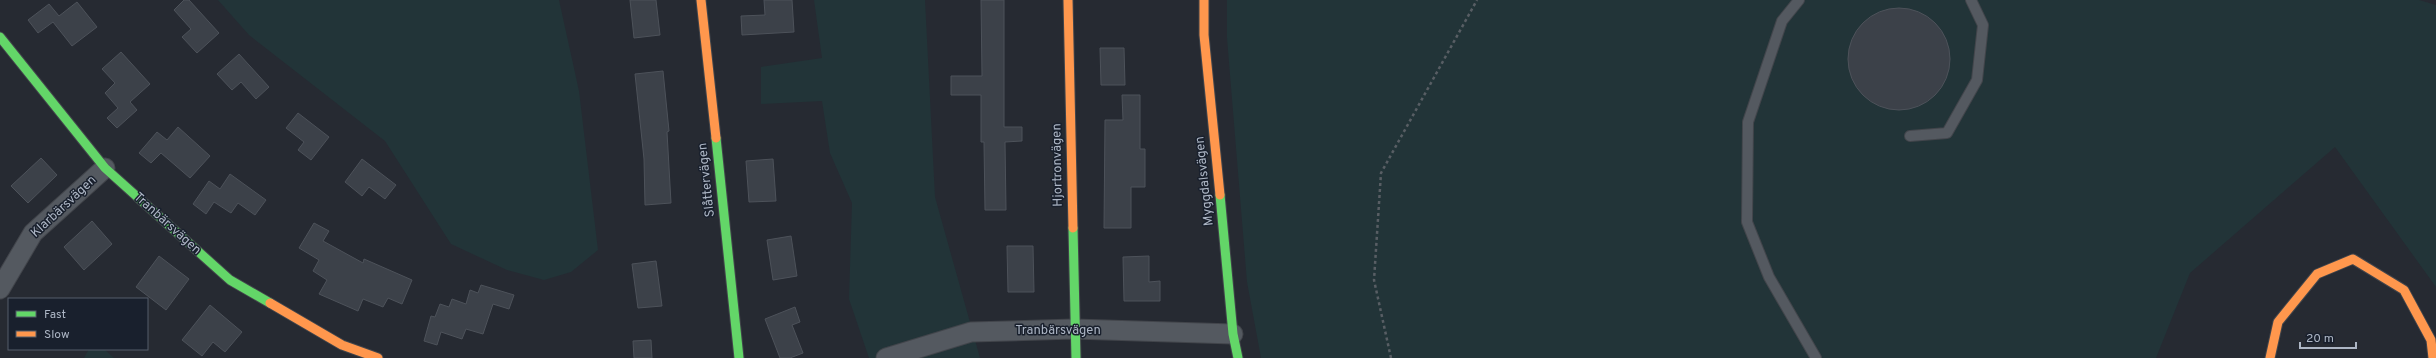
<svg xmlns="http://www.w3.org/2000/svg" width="2436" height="358" viewBox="0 0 2436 358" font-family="Overpass,sans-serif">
	<rect width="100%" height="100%" fill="#262a32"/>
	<g fill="#223438">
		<polygon points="218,0 559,0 579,91 598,250 571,272 544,280 507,270 451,244 385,141 249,35"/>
		<polygon points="814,0 925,0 935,197 980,358 869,358 849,299 852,203 830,153 822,101 761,104 761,67 822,58"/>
		<polygon points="1227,0 2419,0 2436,5 2436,287 2335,147 2190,273 2156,358 1261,358 1247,282 1227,38"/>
		<polygon points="89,349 104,349 114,358 84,358"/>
	</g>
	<g fill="#3c4149" stroke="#4d525a">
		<polygon points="184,0 189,0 219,33 197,53 182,37 191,29 174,10"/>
		<polygon points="630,0 656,0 660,35 634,38"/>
		<polygon points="764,0 792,0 794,32 742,35 741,16 765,15"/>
		<polygon points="981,0 1004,0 1004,127 1022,127 1022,141 1005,142 1006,210 985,210 984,142 981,142 981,95 951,95 951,76 982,76"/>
		<polygon points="77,2 97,27 72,46 53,22 38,33 28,20 49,4 59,16"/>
		<circle cx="1899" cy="59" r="51"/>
		<polygon points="1100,48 1124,48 1125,85 1101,85"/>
		<polygon points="121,52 150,84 130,102 137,110 117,128 107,118 118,108 105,93 115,83 102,69"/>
		<polygon points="239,54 269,87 256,99 241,82 232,90 217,74"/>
		<polygon points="663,71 669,131 667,132 671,203 645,205 644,159 635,74"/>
		<polygon points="1122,95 1140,95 1140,149 1145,149 1145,187 1131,187 1131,228 1104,228 1105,120 1123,120"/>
		<polygon points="298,113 329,137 311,160 298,150 304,142 286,128"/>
		<polygon points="178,127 210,156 190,178 161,153 151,163 139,153 157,132 167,140"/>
		<polygon points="41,158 57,175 28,203 11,186"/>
		<polygon points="362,159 396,185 385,199 369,187 362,196 345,182"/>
		<polygon points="773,159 776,201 749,202 746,161"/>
		<polygon points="230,174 266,200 255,215 238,203 231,213 214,202 206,214 193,204 209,181 220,189"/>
		<polygon points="92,221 112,244 84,270 64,247"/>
		<polygon points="314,223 329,231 323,241 363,263 364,259 412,280 402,304 388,298 383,307 363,299 358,311 319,294 327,280 313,271 319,260 299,248"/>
		<polygon points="791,236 797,276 773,280 767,240"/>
		<polygon points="1007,246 1033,246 1034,292 1008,292"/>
		<polygon points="159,256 189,279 166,310 136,287"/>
		<polygon points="1149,256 1149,282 1160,281 1160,301 1124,301 1123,257"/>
		<polygon points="656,261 662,306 638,308 632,264"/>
		<polygon points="481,285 514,295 509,309 493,304 483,334 466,329 462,339 441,332 437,345 424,341 431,316 435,317 440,304 449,307 452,299 466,304 470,290 478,293"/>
		<polygon points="210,305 242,332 225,352 213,342 202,356 182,340"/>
		<polygon points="795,307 800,322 792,325 803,353 790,358 780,358 765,319"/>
		<polygon points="651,340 652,358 634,358 633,341"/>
	</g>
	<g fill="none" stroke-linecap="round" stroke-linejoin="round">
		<defs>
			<g id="lane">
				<polyline points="1799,0 1782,21 1748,122 1747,222 1769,277 1816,358"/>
				<polyline points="1910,136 1947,133 1977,80 1983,25 1971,0"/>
			</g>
			<g id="street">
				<polyline points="0,289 33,233 105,168"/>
				<polyline points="886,358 971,332 1074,329 1233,334"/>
			</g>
			<g id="fast">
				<polyline points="0,37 105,168 230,280 270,303"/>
				<polyline points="716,138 739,358"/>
				<polyline points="1220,195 1233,334 1238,358"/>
				<polyline points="1073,228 1076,358"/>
			</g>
			<g id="slow">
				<polyline points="701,0 716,138"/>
				<polyline points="1068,0 1073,228"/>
				<polyline points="1204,0 1204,35 1220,195"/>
				<polyline points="270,303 342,345 378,358"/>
				<polyline points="2270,358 2278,322 2317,274 2353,259 2404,290 2431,340 2433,358"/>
			</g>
		</defs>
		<use href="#lane" stroke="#42454b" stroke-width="12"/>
		<use href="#street" stroke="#42454b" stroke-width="21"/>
		<use href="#fast" stroke="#42454b" stroke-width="11"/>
		<use href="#slow" stroke="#42454b" stroke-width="11"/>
		<polyline stroke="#585e64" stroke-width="2.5" stroke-dasharray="3 3" stroke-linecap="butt" points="1391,358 1374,280 1381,173 1477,0"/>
		<use href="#lane" stroke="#545960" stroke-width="10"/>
		<use href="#street" stroke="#545960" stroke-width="19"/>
		<use href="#fast" stroke="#63d668" stroke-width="9"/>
		<use href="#slow" stroke="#ff974d" stroke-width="9"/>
	</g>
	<g text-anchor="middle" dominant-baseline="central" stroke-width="3" stroke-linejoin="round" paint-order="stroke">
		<g font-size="13" fill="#adb6c5" stroke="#19202d">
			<text transform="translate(1058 165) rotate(-91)">Hjortronvägen</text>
			<text transform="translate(707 180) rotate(-96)">Slåttervägen</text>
			<text transform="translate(1205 181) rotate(-96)">Myggdalsvägen</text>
			<text transform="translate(64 207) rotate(-43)">Klarbärsvägen</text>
			<text transform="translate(167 224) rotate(42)">Tranbärsvägen</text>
			<text x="1058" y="331">Tranbärsvägen</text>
		</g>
	</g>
	<rect x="8" y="298" width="140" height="52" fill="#19202d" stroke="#545c6a"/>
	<rect x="16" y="311" width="20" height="6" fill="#63d668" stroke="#545c6a"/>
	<text x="44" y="318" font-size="12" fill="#adb6c5">Fast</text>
	<rect x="16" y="331" width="20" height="6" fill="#ff974d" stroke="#545c6a"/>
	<text x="44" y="338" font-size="12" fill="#adb6c5">Slow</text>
	<path d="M2300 342v6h56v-6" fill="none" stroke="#adb6c5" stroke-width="2"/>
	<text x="2306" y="342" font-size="12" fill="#adb6c5" stroke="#19202d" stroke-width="3" paint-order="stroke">20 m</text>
</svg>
